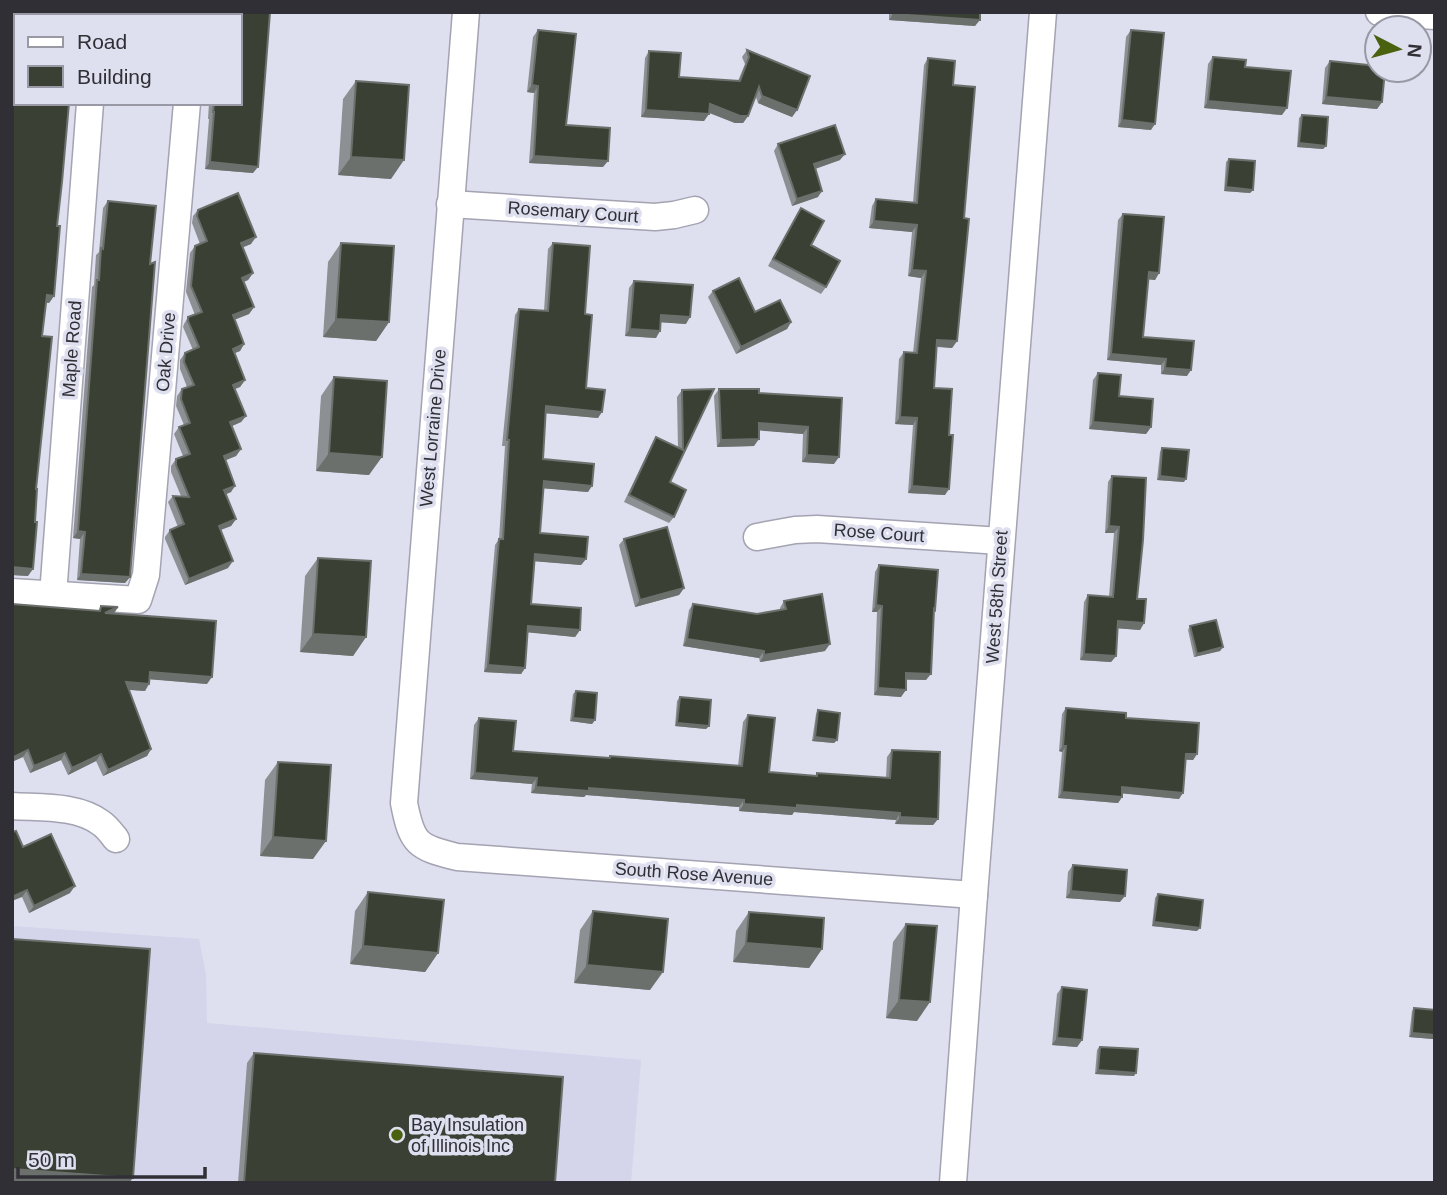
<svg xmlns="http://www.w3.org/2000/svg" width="1447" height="1195" viewBox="0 0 1447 1195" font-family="Arial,sans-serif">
	<rect width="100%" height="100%" fill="#dedfef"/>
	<polygon fill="#d4d4eb" points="12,926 199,939 206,975 207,1023 641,1060 631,1183 12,1183"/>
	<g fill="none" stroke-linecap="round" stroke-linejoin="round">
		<defs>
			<g id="minor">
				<path d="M466 12 404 803C412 844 417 847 457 857L974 895"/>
				<polyline points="1379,12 1435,16"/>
				<polyline points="97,16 97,12"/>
				<polyline points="195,16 195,12"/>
				<polyline points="450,204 655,217 674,215 695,210"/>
				<polyline points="757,537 795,530 817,529 1001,541"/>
				<polyline points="12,592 138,600 146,575 187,103"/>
				<polyline points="53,595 90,103"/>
				<path d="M12 806C40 808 77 805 101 823 107 827 112 834 116 839"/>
				<polyline points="953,1183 974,895 1043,12"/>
			</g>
		</defs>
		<use href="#minor" stroke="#a3a3b2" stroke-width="29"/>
		<use href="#minor" stroke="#fff" stroke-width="26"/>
	</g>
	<g fill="#8c9092">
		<polygon points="12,12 69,12 57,226 54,296 49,303 46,302 42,336 36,489 28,576 12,575"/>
		<polygon points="210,12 270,12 253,173 205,169 209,119 208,119 209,103 240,103 240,16 210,16"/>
		<polygon points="889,12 980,12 975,26 889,20"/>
		<polygon points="538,30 566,125 603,167 529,163 534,93 527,92 533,37"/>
		<polygon points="1131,30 1151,130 1118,127 1126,37"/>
		<polygon points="747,50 797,110 792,117 758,103 756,97 748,116 743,123 735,123 709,113 704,121 641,117 645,58 649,51 679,77 738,81 745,64 742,57"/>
		<polygon points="1213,57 1245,67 1282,115 1204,108 1208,64"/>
		<polygon points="928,58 953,85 964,218 957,341 952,348 937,347 934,388 945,495 908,493 913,425 895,424 899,359 904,352 913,353 921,278 908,276 912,232 869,228 872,206 876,199 913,203 924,65"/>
		<polygon points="1330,61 1382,102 1377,109 1322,104 1325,68"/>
		<polygon points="356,81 391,179 338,175 343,99"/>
		<polygon points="1302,115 1326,146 1323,149 1297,147 1299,118"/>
		<polygon points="778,144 840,160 815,169 818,197 792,206 774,151"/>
		<polygon points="1229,159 1253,190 1250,193 1224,191 1226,162"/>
		<polygon points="108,201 150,264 130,577 125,583 77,580 80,539 73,538 92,287 94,285 96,255 99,252 103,208"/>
		<polygon points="801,208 811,245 826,287 821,294 768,266"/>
		<polygon points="198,210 251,244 243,247 253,273 248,280 244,282 254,307 249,314 234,320 244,344 240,351 234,353 245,380 240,387 235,389 246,416 241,422 232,426 241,449 236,456 225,460 231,492 226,494 236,519 231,526 221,530 228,568 185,585 165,539 165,537 170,530 178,527 168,502 173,496 181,496 171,472 171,466 176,459 183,456 174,434 179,427 184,425 176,406 177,396 182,389 187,387 180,369 180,360 185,353 193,350 183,327 184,324 188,317 195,315 186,292 190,253 195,246 200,244 192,223 193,216"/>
		<polygon points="1123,214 1159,273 1155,280 1148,279 1143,337 1187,376 1161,374 1161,365 1107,360 1118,220"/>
		<polygon points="341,243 389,322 376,341 323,337 328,262"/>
		<polygon points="553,243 585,314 586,388 598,418 546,413 543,459 588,492 543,488 540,533 586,559 581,565 535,561 531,604 580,630 575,637 528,632 525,668 521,674 484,672 495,545 499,539 505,446 502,446 515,315 519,309 544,311 548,249"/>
		<polygon points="634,281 686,324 661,322 656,338 625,336 629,288"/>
		<polygon points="713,291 755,312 791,322 787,329 736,354 708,297"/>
		<polygon points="1098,373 1151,427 1146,434 1089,429 1093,380"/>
		<polygon points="334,377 369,475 316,471 321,396"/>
		<polygon points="714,389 670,482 674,517 669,523 624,502 652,444 656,437 678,448 677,397 682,390"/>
		<polygon points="719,389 759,393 842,398 834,464 802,462 803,434 759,430 754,446 717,447 714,396"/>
		<polygon points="1162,448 1184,482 1157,480 1160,452"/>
		<polygon points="1112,476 1137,599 1144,623 1140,630 1117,628 1116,656 1111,662 1080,660 1084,602 1088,595 1109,597 1114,533 1105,533 1108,482"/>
		<polygon points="624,539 684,588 679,595 635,607 619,545"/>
		<polygon points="318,558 366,637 353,656 300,652 305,576"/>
		<polygon points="879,565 933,612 926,680 906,680 901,697 874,695 877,612 872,612 875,572"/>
		<polygon points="784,601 825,651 760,662 759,658 683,646 689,610 693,604 757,614 780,610 780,608"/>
		<polygon points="101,606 118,607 114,614 207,684 150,679 145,691 129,690 151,749 147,756 103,776 96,761 68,775 61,760 30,773 23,757"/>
		<polygon points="1190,626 1223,647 1220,651 1194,657 1188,630"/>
		<polygon points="576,691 595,720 592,724 570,721 573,694"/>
		<polygon points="680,697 709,726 706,729 675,726 677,701"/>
		<polygon points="1066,708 1126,718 1197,754 1193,760 1186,760 1179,799 1122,793 1122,797 1118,803 1058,798 1062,752 1059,751 1062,714"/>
		<polygon points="818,710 837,740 834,743 812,741 816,714"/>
		<polygon points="748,715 769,772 815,776 817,773 886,778 887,757 892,750 938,819 933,825 895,824 896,820 794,812 792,815 739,811 739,807 586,795 584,797 531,793 532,784 470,779 474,725 479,718 513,751 609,758 610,756 738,766 743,722"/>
		<polygon points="278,762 313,859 260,856 265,780"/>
		<polygon points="23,847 70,893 29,913 22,897"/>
		<polygon points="1073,865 1120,902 1066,898 1068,872"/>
		<polygon points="368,892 438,953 425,972 350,964 355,911"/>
		<polygon points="1158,894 1197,931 1152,926 1155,898"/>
		<polygon points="593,911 650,990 574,983 580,930"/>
		<polygon points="749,912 822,949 809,968 733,962 736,931"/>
		<polygon points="906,924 917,1021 886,1018 893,942"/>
		<polygon points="1062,987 1082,1040 1077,1047 1052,1045 1057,994"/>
		<polygon points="1414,1008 1435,1010 1435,1036 1433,1039 1409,1037 1412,1011"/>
		<polygon points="1099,1047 1134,1076 1095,1074 1097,1050"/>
		<polygon points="254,1053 555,1183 238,1183 247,1063"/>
	</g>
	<g fill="#6c706c">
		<polygon points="893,14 980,20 975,26 889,20"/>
		<polygon points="532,85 538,86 534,93 527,92"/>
		<polygon points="762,96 797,110 792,117 758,103"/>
		<polygon points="1326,97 1382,102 1377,109 1322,104"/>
		<polygon points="1208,101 1287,108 1282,115 1204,108"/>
		<polygon points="710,104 748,116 743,123 735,123 705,111"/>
		<polygon points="646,110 709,114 704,121 641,117"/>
		<polygon points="1122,120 1155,124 1151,130 1118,127"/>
		<polygon points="1299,143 1326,146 1323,149 1297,147"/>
		<polygon points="845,154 840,160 809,171 814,164"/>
		<polygon points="534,156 608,161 603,167 529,163"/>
		<polygon points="351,157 404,160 391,179 338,175"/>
		<polygon points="210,162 258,167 253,173 205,169"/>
		<polygon points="1226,187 1253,190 1250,193 1224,191"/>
		<polygon points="822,191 818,197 792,206 797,199"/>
		<polygon points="874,221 917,225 912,232 869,228"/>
		<polygon points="256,237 251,244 236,250 241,243"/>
		<polygon points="912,270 926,271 921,278 908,276"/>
		<polygon points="1149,272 1159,273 1155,280 1144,279"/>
		<polygon points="253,273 248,280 238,284 242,278"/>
		<polygon points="47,295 54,296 49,303 42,302"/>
		<polygon points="254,307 249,314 228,322 233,315"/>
		<polygon points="661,315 690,317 686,324 656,322"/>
		<polygon points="336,319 389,322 376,341 323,337"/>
		<polygon points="791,322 787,329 736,354 741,347"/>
		<polygon points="630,329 660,331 656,338 625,336"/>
		<polygon points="937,340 957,341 952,348 932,346"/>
		<polygon points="244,344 240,351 228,356 233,349"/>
		<polygon points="1111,354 1166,359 1161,365 1107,360"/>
		<polygon points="1165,368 1191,370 1187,376 1161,374"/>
		<polygon points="245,380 240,387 228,391 233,385"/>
		<polygon points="546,406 602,412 598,418 542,413"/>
		<polygon points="246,416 241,422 225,429 230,422"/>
		<polygon points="900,417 917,418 913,425 895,424"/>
		<polygon points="1093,422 1151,427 1146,434 1089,429"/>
		<polygon points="759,423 808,427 803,434 754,430"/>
		<polygon points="759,439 754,446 717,447 721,440"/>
		<polygon points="241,449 236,456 219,463 224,456"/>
		<polygon points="329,453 382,457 369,475 316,471"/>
		<polygon points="807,455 839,457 834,464 802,462"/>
		<polygon points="1160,476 1186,479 1184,482 1157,480"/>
		<polygon points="544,481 592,486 588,492 539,488"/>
		<polygon points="235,486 231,492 219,497 224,490"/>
		<polygon points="912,486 949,489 945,495 908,493"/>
		<polygon points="236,519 231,526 214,532 219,526"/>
		<polygon points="1109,526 1119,527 1114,533 1105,533"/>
		<polygon points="78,531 85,532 80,539 73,538"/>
		<polygon points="535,554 586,559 581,565 531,561"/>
		<polygon points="233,561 228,568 185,585 189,579"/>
		<polygon points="12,567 33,569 28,576 12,575"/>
		<polygon points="81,574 130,577 125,583 77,580"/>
		<polygon points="684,588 679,595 635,607 640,600"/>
		<polygon points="876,605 882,606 877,612 872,612"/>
		<polygon points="118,607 113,614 105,613"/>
		<polygon points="1118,621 1144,623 1140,630 1113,628"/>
		<polygon points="528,626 580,630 575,637 524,632"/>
		<polygon points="313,634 366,637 353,656 300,652"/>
		<polygon points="687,639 764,651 759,658 683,646"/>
		<polygon points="830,644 825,651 760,662 764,655"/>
		<polygon points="1223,647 1220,651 1194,657 1197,654"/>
		<polygon points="1084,654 1116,656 1111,662 1080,660"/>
		<polygon points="488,665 525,668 521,674 484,672"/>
		<polygon points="150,672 212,677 207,684 146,679"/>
		<polygon points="906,673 931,674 926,680 901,679"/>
		<polygon points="126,682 149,684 145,691 121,689"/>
		<polygon points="878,688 906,690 901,697 874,695"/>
		<polygon points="573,718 595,720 592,724 570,721"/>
		<polygon points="677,723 709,726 706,729 675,726"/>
		<polygon points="815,737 837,740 834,743 812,741"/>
		<polygon points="1063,746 1066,746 1062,752 1059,751"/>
		<polygon points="151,749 147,756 103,776 108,770"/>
		<polygon points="28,750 23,757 12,762 12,758"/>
		<polygon points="65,753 61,760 30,773 34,766"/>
		<polygon points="101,754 96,761 68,775 72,768"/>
		<polygon points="1186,754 1197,754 1193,760 1182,759"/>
		<polygon points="475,773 537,778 532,784 470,779"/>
		<polygon points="536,787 589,788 744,800 739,807 586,795 584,797 531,793"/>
		<polygon points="1122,787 1183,793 1179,799 1118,793"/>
		<polygon points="1062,792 1122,797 1118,803 1058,798"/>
		<polygon points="744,804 797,805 900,813 896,820 794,812 792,815 739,811"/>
		<polygon points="900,817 938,819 933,825 895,824"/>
		<polygon points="273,837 326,841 313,859 260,856"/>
		<polygon points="75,886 70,893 29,913 34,906"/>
		<polygon points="27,890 22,897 12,901 12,897"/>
		<polygon points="1071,891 1125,896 1120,902 1066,898"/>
		<polygon points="1154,922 1200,928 1197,931 1152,926"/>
		<polygon points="746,943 822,949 809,968 733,962"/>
		<polygon points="363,946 438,953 425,972 350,964"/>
		<polygon points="587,965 663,972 650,990 574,983"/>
		<polygon points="899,1000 930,1002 917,1021 886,1018"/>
		<polygon points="1412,1033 1435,1035 1435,1036 1433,1039 1409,1037"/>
		<polygon points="1057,1038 1082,1040 1077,1047 1052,1045"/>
		<polygon points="1098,1070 1136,1073 1134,1076 1095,1074"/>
		<polygon points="12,1169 133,1178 129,1183 12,1183"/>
	</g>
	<g fill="#3b4034" stroke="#6c706c" stroke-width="2">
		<polygon points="15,12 69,12 69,16 16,16 16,103 69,103 62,182 57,226 60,226 54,296 47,295 42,336 52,337 36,489 37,489 35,522 37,522 33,569 12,567 12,48"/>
		<polygon points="124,12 185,12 186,16 123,16"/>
		<polygon points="214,12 270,12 258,167 210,162 214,112 213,112 214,103 240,103 240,16 213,16"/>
		<polygon points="893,12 980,12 980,20 893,14"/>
		<polygon points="538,30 576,34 566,125 610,128 608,161 534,156 538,86 532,85"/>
		<polygon points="1131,30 1164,33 1155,124 1122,120"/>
		<polygon points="747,50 810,76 797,110 762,96 759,87 748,116 740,116 710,104 709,114 646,110 649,51 681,53 679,77 740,81 749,57"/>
		<polygon points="1213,57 1246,60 1245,67 1291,71 1287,108 1208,101"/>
		<polygon points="928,58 955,61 953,85 975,87 964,218 969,219 957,341 937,340 934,388 952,389 949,435 953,435 949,489 912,486 917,418 900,417 904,352 917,353 926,271 912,270 917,225 874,221 876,199 917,203"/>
		<polygon points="1330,61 1377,66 1377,70 1385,70 1382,102 1326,97"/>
		<polygon points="356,81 409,85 404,160 351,157"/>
		<polygon points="1302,115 1328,117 1326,146 1299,143"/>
		<polygon points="835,125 845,154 814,164 822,191 797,199 778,144"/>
		<polygon points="1229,159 1255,161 1253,190 1226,187"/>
		<polygon points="238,193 256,237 241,243 253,273 242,278 254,307 233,315 244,344 233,349 245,380 233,385 246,416 230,422 241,449 224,456 235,486 224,490 236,519 219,526 233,561 189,579 170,532 170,530 184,524 173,496 189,497 176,465 176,459 190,454 179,427 190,423 181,399 182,389 194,385 184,362 185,353 199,347 188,321 188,317 202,312 191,286 195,246 207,241 197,216 198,210"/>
		<polygon points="108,201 156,206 150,264 155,262 130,577 81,574 85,532 78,531 97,280 99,280 101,248 103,249"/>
		<polygon points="801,208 824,221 811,245 840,261 826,287 773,259"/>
		<polygon points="1123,214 1164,217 1159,273 1149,272 1143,337 1194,341 1191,370 1165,368 1166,359 1111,354"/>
		<polygon points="341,243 394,246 389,322 336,319"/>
		<polygon points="553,243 590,246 585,314 592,315 586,388 605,390 602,412 546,406 543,459 594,464 592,486 544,481 540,533 588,537 586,559 535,554 531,604 581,608 580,630 528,626 525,668 488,665 499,539 503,539 509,440 507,440 519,309 548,311"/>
		<polygon points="739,278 755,312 780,300 791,322 741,347 713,291"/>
		<polygon points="634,281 693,285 690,317 661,315 660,331 630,329"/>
		<polygon points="1098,373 1121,375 1119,396 1153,399 1151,427 1093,422"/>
		<polygon points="334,377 387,381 382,457 329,453"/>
		<polygon points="714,389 670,482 686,490 674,517 629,495 656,437 683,450 682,390"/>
		<polygon points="719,389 759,389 759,393 842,398 839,457 807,455 808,427 759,423 759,439 721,440"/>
		<polygon points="1162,448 1189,450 1186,479 1160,476"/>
		<polygon points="1112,476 1146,478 1143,540 1137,599 1146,599 1144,623 1118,621 1116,656 1084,654 1088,595 1113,597 1119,527 1109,526"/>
		<polygon points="667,527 684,588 640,600 624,539"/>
		<polygon points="318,558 371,561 366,637 313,634"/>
		<polygon points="879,565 938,570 935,610 934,609 931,674 906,673 906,690 878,688 882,606 876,605"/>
		<polygon points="822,594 830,644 764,655 764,651 687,639 693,604 757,614 786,609 784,601"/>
		<polygon points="12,604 100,611 101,606 118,607 105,613 216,621 212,677 150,672 149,684 126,682 151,749 108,770 101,754 72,768 65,753 34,766 28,750 12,758"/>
		<polygon points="1216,620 1223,647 1197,654 1190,626"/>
		<polygon points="576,691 597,693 595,720 573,718"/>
		<polygon points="680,697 711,700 709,726 677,723"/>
		<polygon points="1066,708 1126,713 1126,718 1199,723 1197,754 1186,754 1183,793 1122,787 1122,797 1062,792 1066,746 1063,746"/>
		<polygon points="818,710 840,713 837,740 815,737"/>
		<polygon points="748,715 775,718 769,772 817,776 817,773 890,778 892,750 940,752 938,819 900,817 900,813 797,805 797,808 744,804 744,800 589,788 589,791 536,787 537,778 475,773 479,718 516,721 513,751 610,758 610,756 742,766"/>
		<polygon points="278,762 331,765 326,841 273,837"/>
		<polygon points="16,831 23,847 51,834 75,886 34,906 27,890 12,897 12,832"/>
		<polygon points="1073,865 1127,870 1125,896 1071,891"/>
		<polygon points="368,892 444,900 438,953 363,946"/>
		<polygon points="1158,894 1203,900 1200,928 1154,922"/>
		<polygon points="593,911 668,919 663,972 587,965"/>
		<polygon points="749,912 824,918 822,949 746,943"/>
		<polygon points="906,924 937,926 930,1002 899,1000"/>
		<polygon points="12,939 150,949 133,1178 12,1169"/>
		<polygon points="1062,987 1087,990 1082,1040 1057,1038"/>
		<polygon points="1414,1008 1435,1010 1435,1035 1412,1033"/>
		<polygon points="1100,1047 1138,1049 1136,1073 1098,1070"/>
		<polygon points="254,1053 563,1077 555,1183 244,1183"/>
	</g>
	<circle fill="#4a6210" stroke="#dedfef" stroke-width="2.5" cx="397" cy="1135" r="7"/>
	<g text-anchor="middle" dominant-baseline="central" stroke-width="7" stroke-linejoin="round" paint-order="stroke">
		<g font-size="18" fill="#2f2f35" stroke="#dedfef">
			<text transform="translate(573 212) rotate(4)">Rosemary Court</text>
			<text transform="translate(72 349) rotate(-86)">Maple Road</text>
			<text transform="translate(166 352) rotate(-85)">Oak Drive</text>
			<text transform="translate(433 428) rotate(-85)">West Lorraine Drive</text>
			<text transform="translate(879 533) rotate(4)">Rose Court</text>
			<text transform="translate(997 597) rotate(-86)">West 58th Street</text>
			<text transform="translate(694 874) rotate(4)">South Rose Avenue</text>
		</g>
		<g font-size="18" fill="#2f2f35" stroke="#dedfef" text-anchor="start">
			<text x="411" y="1125">Bay Insulation<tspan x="411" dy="21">of Illinois Inc</tspan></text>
		</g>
	</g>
	<rect width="1447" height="1195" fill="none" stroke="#2f2f35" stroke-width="28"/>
	<rect x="14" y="14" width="228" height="91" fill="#dedfef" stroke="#9899a5" stroke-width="2"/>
	<rect x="28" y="37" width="35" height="10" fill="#ffffff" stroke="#9899a5" stroke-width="2"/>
	<text x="77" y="49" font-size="21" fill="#2f2f35">Road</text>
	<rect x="28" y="66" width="35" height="21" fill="#3b4034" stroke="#9899a5" stroke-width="2"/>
	<text x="77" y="84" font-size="21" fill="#2f2f35">Building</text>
	<g transform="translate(1398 49) rotate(96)"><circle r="33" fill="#dedfef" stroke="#9899a5" stroke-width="2"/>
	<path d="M0-5L12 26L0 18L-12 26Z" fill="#4a6210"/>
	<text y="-10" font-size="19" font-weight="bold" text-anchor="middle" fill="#2f2f35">N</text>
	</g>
	<path d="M18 1167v10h187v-10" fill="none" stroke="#2f2f35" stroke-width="3.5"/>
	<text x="28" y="1167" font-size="21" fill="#2f2f35" stroke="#dedfef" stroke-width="5" paint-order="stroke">50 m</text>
</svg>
